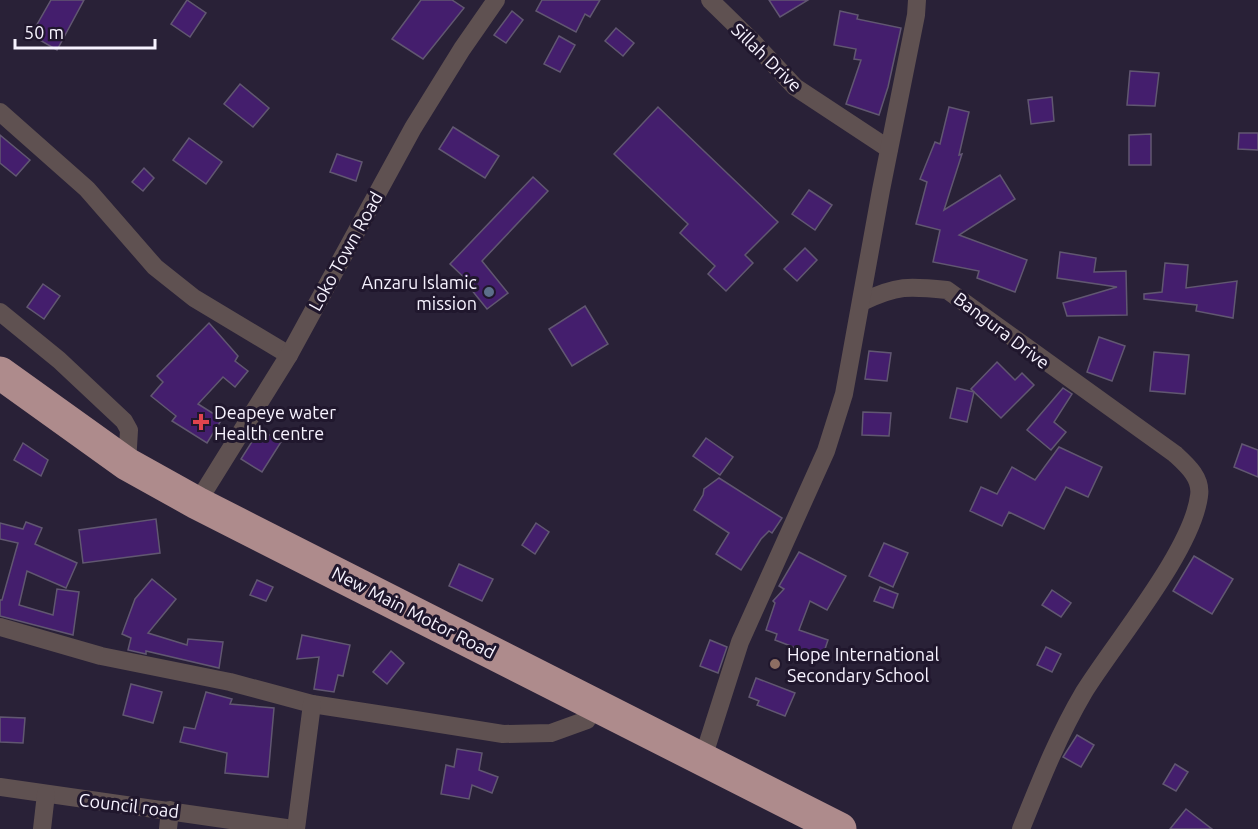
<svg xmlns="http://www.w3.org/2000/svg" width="1258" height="829" viewBox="0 0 1258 829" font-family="Ubuntu,sans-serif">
	<rect width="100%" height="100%" fill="#292137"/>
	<g fill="#441e6d" stroke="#615771" stroke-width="1.5">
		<polygon points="51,0 84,0 57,50 31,35"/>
		<polygon points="187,0 206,13 190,37 171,24"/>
		<polygon points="421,0 452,0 464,8 423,59 392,39"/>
		<polygon points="542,0 600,0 590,17 585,14 576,32 536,11"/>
		<polygon points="769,0 808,0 780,17"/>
		<polygon points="512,11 523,20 506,43 494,35"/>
		<polygon points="840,11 858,15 857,19 901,28 888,87 879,115 846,104 861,60 854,59 856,49 834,45"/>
		<polygon points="616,28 634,43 623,56 605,41"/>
		<polygon points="559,36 575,45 560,72 544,64"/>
		<polygon points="1130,71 1159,73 1155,106 1127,105"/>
		<polygon points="240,84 269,108 253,127 224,104"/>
		<polygon points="1052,97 1054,121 1031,124 1028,100"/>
		<polygon points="658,107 778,222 745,255 753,263 726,291 708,274 715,266 680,233 688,224 614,154"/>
		<polygon points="949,107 969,112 959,155 962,154 944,210 1000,175 1015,199 959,235 1027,260 1015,292 977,278 979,271 933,262 940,230 916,224 927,182 920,179 935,142 940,144"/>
		<polygon points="453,127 499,156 485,178 439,149"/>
		<polygon points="1239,133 1258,133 1258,150 1238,149"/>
		<polygon points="1151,134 1151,165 1129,165 1129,135"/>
		<polygon points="0,135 30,160 16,176 0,163"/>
		<polygon points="189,138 222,162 206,184 173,160"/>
		<polygon points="337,154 362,162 356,181 330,172"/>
		<polygon points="144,168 154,178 143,191 132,182"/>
		<polygon points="533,177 548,191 482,261 508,293 487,309 470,288 473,286 450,264"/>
		<polygon points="809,190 832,205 815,230 792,214"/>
		<polygon points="805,248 817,260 797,281 784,269"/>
		<polygon points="1060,252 1096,258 1094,272 1126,271 1127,315 1067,316 1063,303 1117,287 1057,278"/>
		<polygon points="1165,263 1188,265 1186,288 1237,281 1233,318 1196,311 1197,305 1144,299 1144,294 1162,292"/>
		<polygon points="43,284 60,296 44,319 27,307"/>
		<polygon points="585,306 608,344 572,366 549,329"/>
		<polygon points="209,323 238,356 235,361 248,371 235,387 223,377 198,404 222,419 207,443 172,421 176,416 151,396 163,382 157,376"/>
		<polygon points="1099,337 1125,346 1112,381 1087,372"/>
		<polygon points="869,351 891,353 887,381 865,379"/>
		<polygon points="1154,352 1189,355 1185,394 1150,391"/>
		<polygon points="997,362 1015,380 1022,373 1034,385 1001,418 971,389"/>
		<polygon points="957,388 974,392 967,422 950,418"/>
		<polygon points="1063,388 1072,394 1054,422 1066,432 1051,450 1027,430"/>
		<polygon points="863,412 891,413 889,436 862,435"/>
		<polygon points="260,429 281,442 262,472 241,459"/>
		<polygon points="706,438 733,457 720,475 693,456"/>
		<polygon points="23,443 48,460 41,476 14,460"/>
		<polygon points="1242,444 1258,450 1258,477 1234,467"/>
		<polygon points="1059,447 1102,467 1088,497 1066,487 1044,529 1009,512 1002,526 970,511 981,487 997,494 1012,467 1035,480"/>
		<polygon points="719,478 782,518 772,533 769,531 761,539 741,570 716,554 729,533 694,510 703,495 704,489"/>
		<polygon points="156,519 160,553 83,563 79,530"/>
		<polygon points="26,522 42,528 35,544 77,563 66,588 27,571 19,605 53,615 57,589 79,592 73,635 0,616 0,600 2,600 18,543 0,539 0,523 23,529"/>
		<polygon points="536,523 549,532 535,554 522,545"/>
		<polygon points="884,543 908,553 893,587 869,576"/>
		<polygon points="799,552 846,576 827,610 810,601 799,630 828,640 822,658 775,640 777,634 766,630 775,603 773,601 784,589 779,586"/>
		<polygon points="1194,556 1233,579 1212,614 1173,591"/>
		<polygon points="459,564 493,579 482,601 449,586"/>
		<polygon points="152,579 176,599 148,633 187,645 188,639 223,642 219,668 146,651 146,654 128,650 131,638 122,634 135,599"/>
		<polygon points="257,580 273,587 266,601 250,595"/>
		<polygon points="880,587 898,594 893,608 874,601"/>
		<polygon points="1052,590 1071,603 1061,617 1042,605"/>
		<polygon points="302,635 350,645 343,676 338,675 334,692 314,689 319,657 297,659"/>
		<polygon points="710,640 727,647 718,673 700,666"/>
		<polygon points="1046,647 1061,654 1052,672 1037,665"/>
		<polygon points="391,651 404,663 387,684 373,672"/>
		<polygon points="756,678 795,693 785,716 757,705 759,701 749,697"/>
		<polygon points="131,684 162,692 153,723 123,715"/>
		<polygon points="206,692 232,699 230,704 274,708 268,777 225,773 227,753 180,742 184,727 195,729"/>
		<polygon points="0,717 25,718 23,743 0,742"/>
		<polygon points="1077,735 1094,745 1081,767 1063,757"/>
		<polygon points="457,749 482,753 479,770 498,777 492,793 472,785 469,799 441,794 446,765 454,767"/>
		<polygon points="1175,764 1188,772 1176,791 1163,784"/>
		<polygon points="1186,809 1212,829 1170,829"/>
	</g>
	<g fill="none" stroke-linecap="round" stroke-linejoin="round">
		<g stroke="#5f5151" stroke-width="18">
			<polyline points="710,0 753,42 795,87 889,149"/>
			<polyline points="0,112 87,189 155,267 194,298 289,355"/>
			<path d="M862 302C897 285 909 286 947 290L1175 454C1187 465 1202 478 1199 496 1192 551 1115 642 1084 692 1058 736 1040 782 1021 829"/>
			<polyline points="0,312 59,360 124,421 129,430 127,464"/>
			<polyline points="197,503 289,355 413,128 462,49 496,0"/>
			<polyline points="0,627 101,656 230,682 312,704 403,718 503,734 551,733 587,720"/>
			<polyline points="702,761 740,642 826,451 844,394 881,190 916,15 917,0"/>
			<polyline points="0,787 293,829"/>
			<polyline points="42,829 46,794"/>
			<polyline points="168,829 170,810"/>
			<polyline points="296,829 312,704"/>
		</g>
		<polyline stroke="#ae8b8c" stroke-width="33" points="0,373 127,464 197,503 840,829"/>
	</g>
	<circle fill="#5c6f8a" stroke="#20172d" stroke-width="2" cx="489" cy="292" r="6"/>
	<path fill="#e0444e" stroke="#20172d" stroke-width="2" d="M198 413h6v6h6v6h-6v6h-6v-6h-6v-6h6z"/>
	<circle fill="#8d6e63" stroke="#20172d" stroke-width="2" cx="775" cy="664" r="6"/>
	<g text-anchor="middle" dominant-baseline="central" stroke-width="6" stroke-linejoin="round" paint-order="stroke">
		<g font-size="18" fill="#f7f3ff" stroke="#20172d">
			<text transform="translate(767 57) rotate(44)">Sillah Drive</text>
			<text transform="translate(345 251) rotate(-61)">Loko Town Road</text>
			<text transform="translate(1002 330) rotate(37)">Bangura Drive</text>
			<text transform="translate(414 612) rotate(27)">New Main Motor Road</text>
			<text transform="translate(129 805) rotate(7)">Council road</text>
		</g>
		<g font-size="18" fill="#f7f3ff" stroke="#20172d" text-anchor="start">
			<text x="477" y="282" text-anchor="end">Anzaru Islamic<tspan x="477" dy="21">mission</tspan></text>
			<text x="214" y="412">Deapeye water<tspan x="214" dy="21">Health centre</tspan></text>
			<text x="787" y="654">Hope International<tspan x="787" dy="21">Secondary School</tspan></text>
		</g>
	</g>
	<path d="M15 39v9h140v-9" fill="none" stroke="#f7f3ff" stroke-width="3"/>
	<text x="24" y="39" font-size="18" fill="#f7f3ff" stroke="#20172d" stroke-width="4.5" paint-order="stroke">50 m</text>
</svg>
